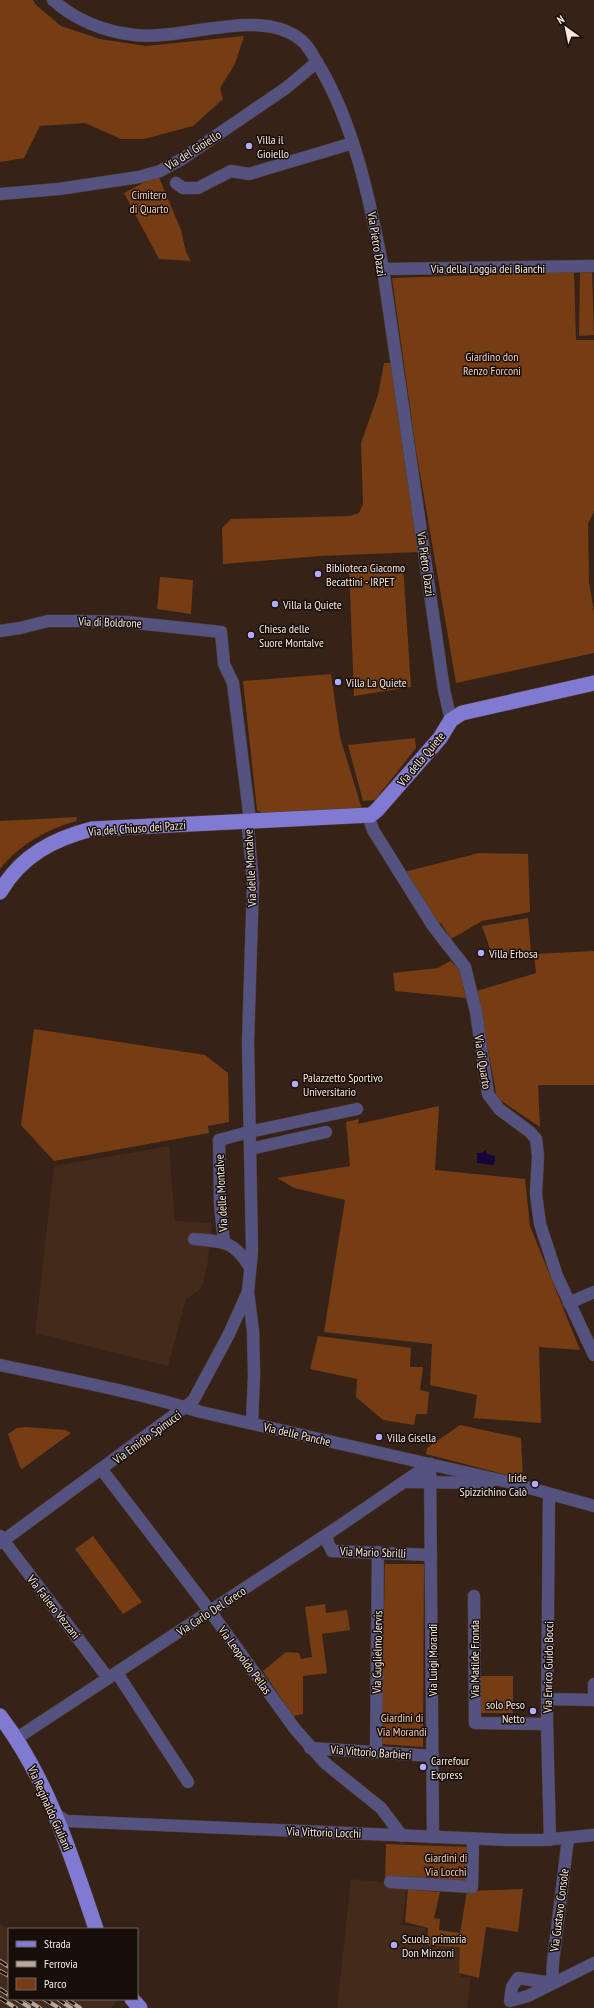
<svg xmlns="http://www.w3.org/2000/svg" width="594" height="2008" viewBox="0 0 594 2008" font-family="'PT Sans Narrow',sans-serif">
	<rect width="100%" height="100%" fill="#362216"/>
	<g fill="#442a1a">
		<polygon points="169,1146 175,1221 212,1223 207,1267 201,1289 186,1299 168,1366 35,1333 54,1166"/>
		<polygon points="351,1879 407,1885 402,1925 425,1928 425,1943 462,1946 461,1977 471,1977 467,2008 337,2008"/>
		<polygon points="0,1924 9,1929 9,1999 117,2000 111,2008 0,2008"/>
	</g>
	<g fill="#763d14">
		<polygon points="0,0 33,0 36,5 61,26 100,39 146,46 244,36 235,64 220,88 223,99 193,126 144,139 121,139 85,123 40,126 24,158 0,162"/>
		<polygon points="158,175 181,230 186,252 191,261 159,259 124,193"/>
		<polygon points="580,271 592,272 594,335 579,336"/>
		<polygon points="574,272 576,340 594,340 594,511 588,524 589,582 594,612 594,653 456,683 416,450 392,278"/>
		<polygon points="384,363 391,363 420,552 320,556 223,564 222,528 231,519 350,516 359,513 363,504 361,443 378,395"/>
		<polygon points="349,565 403,565 411,687 354,696"/>
		<polygon points="160,577 193,580 191,614 157,609"/>
		<polygon points="331,674 340,737 362,809 262,813 257,810 243,681"/>
		<polygon points="415,738 416,748 375,800 363,801 348,745"/>
		<path d="M77 817 76 821C46 830 20 844 0 869V821Z"/>
		<polygon points="479,853 528,854 530,912 482,921 451,939 441,923 437,924 404,872"/>
		<polygon points="528,918 531,952 493,958 482,926"/>
		<polygon points="594,951 594,1085 538,1085 540,1127 497,1098 477,991 536,973 534,954"/>
		<polygon points="450,961 459,968 466,998 395,991 393,973 438,968"/>
		<polygon points="34,1029 205,1055 228,1073 229,1122 208,1126 209,1133 54,1161 21,1125"/>
		<polygon points="439,1106 435,1170 525,1179 530,1226 580,1350 539,1347 541,1423 474,1418 477,1395 430,1385 432,1344 324,1332 345,1200 294,1188 277,1178 350,1166 346,1122 359,1119 358,1124"/>
		<polygon points="318,1336 411,1348 410,1367 423,1367 420,1390 429,1392 427,1414 416,1414 414,1425 383,1420 356,1397 357,1379 310,1369"/>
		<polygon points="460,1425 521,1438 523,1479 426,1454 427,1448"/>
		<polygon points="26,1427 65,1430 71,1433 22,1469 20,1467 8,1434 17,1428"/>
		<polygon points="93,1536 142,1602 123,1614 75,1549"/>
		<polygon points="385,1564 424,1564 423,1747 381,1744"/>
		<polygon points="325,1604 326,1613 347,1610 350,1630 322,1634 327,1673 303,1676 303,1714 293,1716 263,1671 286,1652 299,1653 301,1659 312,1657 305,1607"/>
		<rect x="481" y="1676" width="32" height="37"/>
		<polygon points="386,1844 469,1847 467,1883 385,1880"/>
		<polygon points="408,1889 440,1892 434,1918 440,1919 439,1930 460,1933 467,1891 523,1889 518,1932 486,1927 479,1978 459,1973 460,1947 427,1945 428,1928 405,1922"/>
	</g>
	<polygon fill="#13053c" points="485,1150 487,1154 495,1156 494,1165 477,1163 477,1153 482,1153"/>
	<g fill="none" stroke-linecap="round" stroke-linejoin="round">
		<defs>
			<g id="minor">
				<path d="M53 0C75 20 105 32 135 35 184 41 260 6 301 40 309 46 313 56 318 64 354 123 370 201 383 269L444 690 451 720"/>
				<polyline points="176,183 183,188 198,188 231,171 249,174 353,143"/>
				<polyline points="0,194 59,189 139,177 160,171 182,159 286,88 317,62"/>
				<polyline points="383,269 594,266"/>
				<polyline points="0,631 20,628 48,621 80,621 127,622 221,632 224,664 233,683 249,812 248,828 253,883 248,1042 252,1251 248,1292 253,1331 254,1375 252,1423"/>
				<polyline points="368,815 373,830 433,926 465,967 476,1012 488,1094 499,1109 530,1132 536,1139 538,1156 536,1194 540,1224 557,1276 594,1355"/>
				<polyline points="250,1149 326,1132"/>
				<path d="M194 1239C223 1242 233 1240 249 1266"/>
				<polyline points="224,1242 220,1204 219,1140 249,1132 357,1109"/>
				<polyline points="569,1303 594,1292"/>
				<path d="M0 1365C67 1379 135 1392 201 1412L508 1482 594 1506"/>
				<polyline points="430,1464 433,1837"/>
				<polyline points="102,1470 210,1611 295,1729 325,1763 381,1808 402,1836"/>
				<polyline points="405,1482 490,1483"/>
				<polyline points="549,1495 547,1724 550,1840"/>
				<polyline points="328,1534 327,1541 332,1551 431,1555"/>
				<polyline points="0,1536 108,1678"/>
				<polyline points="0,1543 193,1401 228,1336 248,1292"/>
				<polyline points="474,1596 475,1723 547,1724"/>
				<polyline points="117,1673 188,1782"/>
				<polyline points="548,1699 594,1700"/>
				<polyline points="594,1700 594,1684"/>
				<polyline points="17,1738 341,1525 430,1464"/>
				<polyline points="310,1748 433,1756"/>
				<polyline points="376,1752 378,1552"/>
				<polyline points="56,1815 67,1821 508,1840 543,1840 594,1835"/>
				<polyline points="390,1882 472,1887 473,1839"/>
				<polyline points="552,1983 518,1978 512,1987 510,2001 528,1996 594,1963"/>
				<polyline points="552,1983 553,1962 568,1838"/>
			</g>
			<g id="major">
				<path d="M0 892C21 856 53 839 92 829L371 815 377 810 440 738 451 720 462 713 594 683"/>
				<path d="M0 1716C48 1779 71 1855 96 1929"/>
				<polyline points="132,1999 140,2008"/>
			</g>
		</defs>
		<use href="#minor" stroke="#513e33" stroke-width="13"/>
		<use href="#major" stroke="#513e33" stroke-width="16"/>
		<use href="#minor" stroke="#54527e" stroke-width="12"/>
		<use href="#major" stroke="#807ad3" stroke-width="15"/>
		<defs>
			<g id="rail">
				<polyline points="0,1961 9,1967"/>
				<polyline points="0,1971 9,1976"/>
				<polyline points="0,1989 9,1995"/>
				<polyline points="0,1998 16,2008"/>
				<polyline points="16,1999 29,2007"/>
				<polyline points="25,1999 40,2008"/>
				<polyline points="44,1999 59,2008"/>
				<polyline points="58,1999 71,2008"/>
				<polyline points="68,2000 80,2008"/>
			</g>
		</defs>
		<use href="#rail" stroke="#b8a89e" stroke-width="4"/>
		<use href="#rail" stroke="#170e09" stroke-width="2.5" stroke-dasharray="8" stroke-linecap="butt"/>
	</g>
	<g fill="#b0aefa" stroke="#170e09" stroke-width="1.5">
		<circle cx="249" cy="146" r="4"/>
		<circle cx="318" cy="574" r="4"/>
		<circle cx="275" cy="604" r="4"/>
		<circle cx="251" cy="635" r="4"/>
		<circle cx="338" cy="682" r="4"/>
		<circle cx="481" cy="953" r="4"/>
		<circle cx="295" cy="1084" r="4"/>
		<circle cx="379" cy="1437" r="4"/>
		<circle cx="535" cy="1484" r="4"/>
		<circle cx="533" cy="1711" r="4"/>
		<circle cx="423" cy="1767" r="4"/>
		<circle cx="394" cy="1945" r="4"/>
	</g>
	<g text-anchor="middle" dominant-baseline="central" stroke-width="3" stroke-linejoin="round" paint-order="stroke">
		<g font-size="12" fill="#f8eae2" stroke="#170e09" text-anchor="start">
			<text x="257" y="139">Villa il<tspan x="257" dy="14">Gioiello</tspan></text>
			<text x="326" y="567">Biblioteca Giacomo<tspan x="326" dy="14">Becattini - IRPET</tspan></text>
			<text x="283" y="604">Villa la Quiete</text>
			<text x="259" y="628">Chiesa delle<tspan x="259" dy="14">Suore Montalve</tspan></text>
			<text x="346" y="682">Villa La Quiete</text>
			<text x="489" y="953">Villa Erbosa</text>
			<text x="303" y="1077">Palazzetto Sportivo<tspan x="303" dy="14">Universitario</tspan></text>
			<text x="387" y="1437">Villa Gisella</text>
			<text x="527" y="1477" text-anchor="end">Iride<tspan x="527" dy="14">Spizzichino Calò</tspan></text>
			<text x="525" y="1704" text-anchor="end">solo Peso<tspan x="525" dy="14">Netto</tspan></text>
			<text x="431" y="1760">Carrefour<tspan x="431" dy="14">Express</tspan></text>
			<text x="402" y="1938">Scuola primaria<tspan x="402" dy="14">Don Minzoni</tspan></text>
		</g>
		<g font-size="12" fill="#f8eae2" stroke="#170e09">
			<text transform="translate(193 150) rotate(-32)">Via del Gioiello</text>
			<text transform="translate(377 244) rotate(81)">Via Pietro Dazzi</text>
			<text x="488" y="268">Via della Loggia dei Bianchi</text>
			<text transform="translate(426 564) rotate(82)">Via Pietro Dazzi</text>
			<text transform="translate(110 622) rotate(2)">Via di Boldrone</text>
			<text transform="translate(421 759) rotate(-50)">Via della Quiete</text>
			<text transform="translate(137 828) rotate(-4)">Via del Chiuso dei Pazzi</text>
			<text transform="translate(250 868) rotate(-93)">Via delle Montalve</text>
			<text transform="translate(483 1062) rotate(81)">Via di Quarto</text>
			<text transform="translate(221 1193) rotate(-93)">Via delle Montalve</text>
			<text transform="translate(297 1434) rotate(13)">Via delle Panche</text>
			<text transform="translate(147 1437) rotate(-36)">Via Emidio Spinucci</text>
			<text transform="translate(373 1552) rotate(2)">Via Mario Sbrilli</text>
			<text transform="translate(54 1607) rotate(52)">Via Faliero Vezzani</text>
			<text transform="translate(211 1611) rotate(-33)">Via Carlo Del Greco</text>
			<text transform="translate(377 1652) rotate(-89)">Via Guglielmo Jervis</text>
			<text transform="translate(474 1659) rotate(-90)">Via Matilde Fronda</text>
			<text transform="translate(245 1660) rotate(54)">Via Leopoldo Pellas</text>
			<text transform="translate(432 1660) rotate(-90)">Via Luigi Morandi</text>
			<text transform="translate(548 1667) rotate(-89)">Via Enrico Guido Bocci</text>
			<text transform="translate(371 1752) rotate(4)">Via Vittorio Barbieri</text>
			<text transform="translate(50 1808) rotate(66)">Via Reginaldo Giuliani</text>
			<text transform="translate(324 1832) rotate(2)">Via Vittorio Locchi</text>
			<text transform="translate(559 1910) rotate(-83)">Via Gustavo Console</text>
		</g>
		<g font-size="12" fill="#f4cfba" stroke="#170e09">
			<text x="149" y="194">Cimitero<tspan x="149" dy="14">di Quarto</tspan></text>
			<text x="492" y="356">Giardino don<tspan x="492" dy="14">Renzo Forconi</tspan></text>
			<text x="402" y="1717">Giardini di<tspan x="402" dy="14">Via Morandi</tspan></text>
			<text x="446" y="1857">Giardini di<tspan x="446" dy="14">Via Locchi</tspan></text>
		</g>
	</g>
	<rect x="8" y="1928" width="130" height="72" fill="#170e09" stroke="#716660"/>
	<rect x="16" y="1941" width="20" height="6" fill="#807ad3" stroke="#716660"/>
	<text x="44" y="1948" font-size="12" fill="#f8eae2">Strada</text>
	<rect x="16" y="1961" width="20" height="6" fill="#b8a89e" stroke="#716660"/>
	<text x="44" y="1968" font-size="12" fill="#f8eae2">Ferrovia</text>
	<rect x="16" y="1978" width="20" height="12" fill="#763d14" stroke="#716660"/>
	<text x="44" y="1988" font-size="12" fill="#f8eae2">Parco</text>
	<g transform="translate(566 28) rotate(327)" stroke="#170e09" stroke-width="3" paint-order="stroke">
	<path d="M0-3L7 15L0 10L-7 15Z" fill="#f8eae2"/>
	<text y="-6" font-size="11" font-weight="bold" text-anchor="middle" fill="#f8eae2">N</text>
	</g>
</svg>
